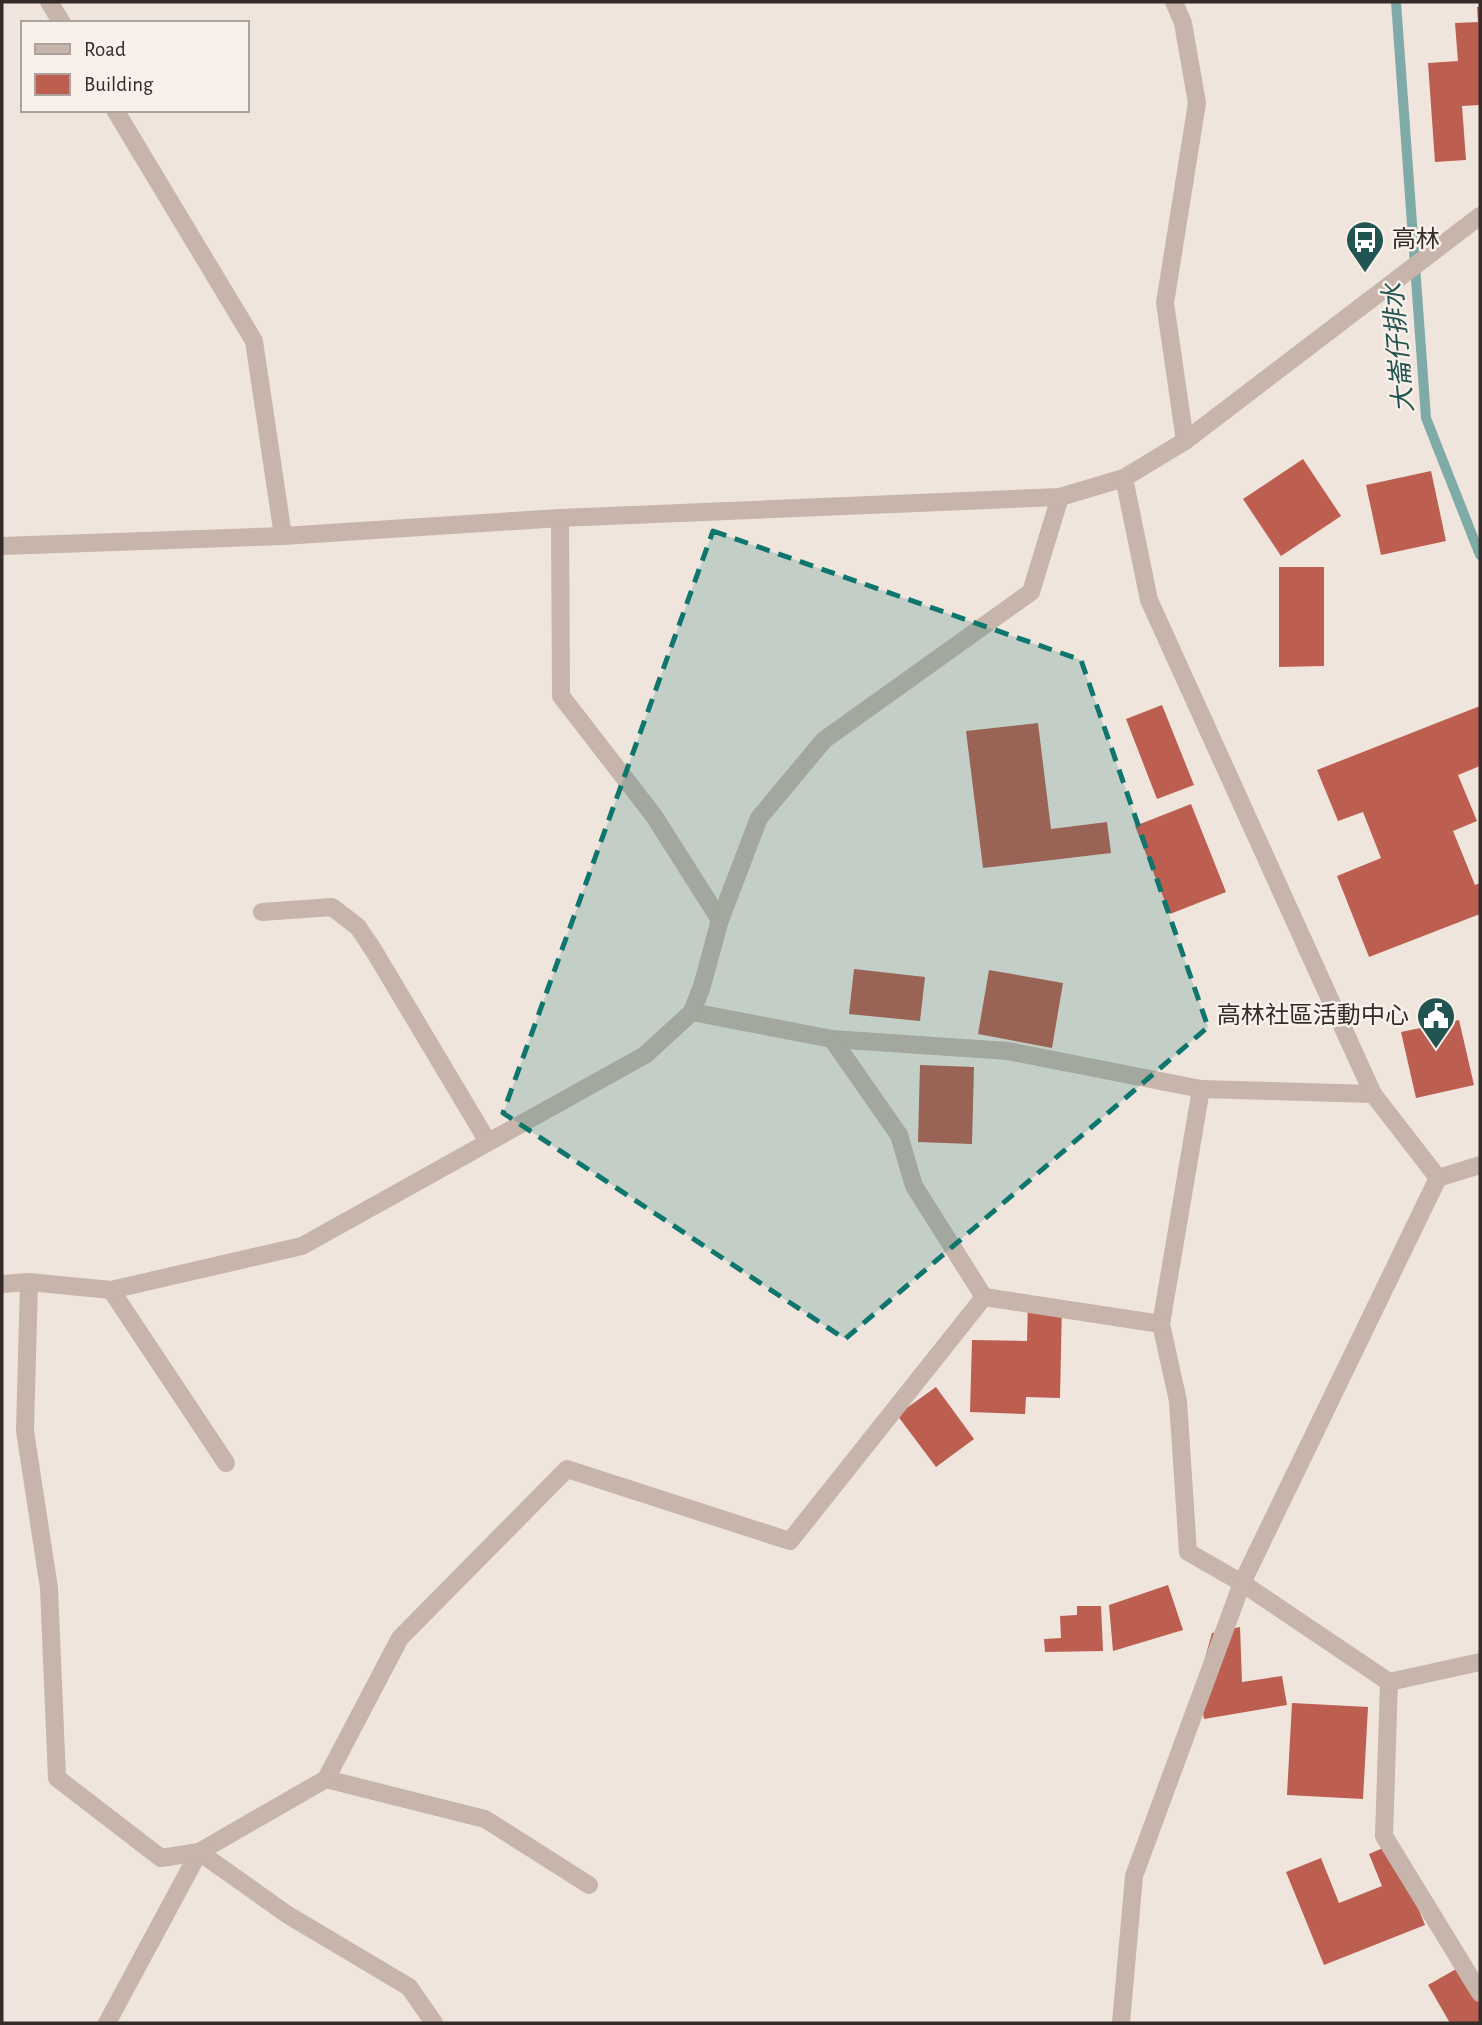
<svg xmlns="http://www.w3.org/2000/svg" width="1482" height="2025" viewBox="0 0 1482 2025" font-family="'Alegreya Sans','Noto Sans TC',sans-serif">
	<rect width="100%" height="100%" fill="#f0e5dd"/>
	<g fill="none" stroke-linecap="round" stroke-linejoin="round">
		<polyline stroke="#7eaba8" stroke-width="10" points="1396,2 1426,418 1480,555"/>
	</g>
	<g fill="#bc5e50">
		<polygon points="1477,7 1480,7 1480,105 1462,106 1466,160 1435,162 1428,63 1458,61 1455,23 1478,22"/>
		<polygon points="1303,459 1341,516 1281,556 1243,499"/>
		<polygon points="1431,471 1446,541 1381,555 1366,485"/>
		<polygon points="1279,567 1324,567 1324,666 1279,667"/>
		<polygon points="1162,705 1194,785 1157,799 1126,719"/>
		<polygon points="1480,706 1480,766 1458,775 1477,821 1453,831 1475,885 1480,883 1480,914 1369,957 1337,876 1381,858 1363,812 1338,821 1317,770"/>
		<polygon points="1038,723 1051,829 1107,822 1111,853 983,868 966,731"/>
		<polygon points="1191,804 1226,892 1170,914 1135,826"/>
		<polygon points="854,969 925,977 920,1021 849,1014"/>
		<polygon points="989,970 1063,983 1052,1048 978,1034"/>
		<polygon points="1459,1020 1474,1085 1416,1098 1401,1032"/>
		<polygon points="920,1065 974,1067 972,1144 918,1142"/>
		<polygon points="1028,1302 1062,1303 1060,1398 1026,1397 1025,1414 970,1412 972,1340 1027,1341"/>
		<polygon points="936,1387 974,1439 936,1467 897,1415"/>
		<polygon points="1168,1585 1183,1630 1113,1651 1109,1605"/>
		<polygon points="1077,1606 1101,1606 1103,1651 1045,1652 1044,1639 1061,1638 1060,1616 1077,1615"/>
		<polygon points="1240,1627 1242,1682 1282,1676 1287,1705 1204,1719 1198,1683 1212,1633"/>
		<polygon points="1292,1703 1368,1707 1363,1799 1287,1795"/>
		<polygon points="1392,1844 1425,1925 1324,1965 1286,1872 1321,1858 1339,1903 1382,1886 1369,1854"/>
		<polygon points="1465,1964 1480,1990 1480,2023 1450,2023 1428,1985"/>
	</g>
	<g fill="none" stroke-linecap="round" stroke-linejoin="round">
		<g stroke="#c7b4aa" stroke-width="18">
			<polyline points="560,518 561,696 654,816 720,920"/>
			<polyline points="262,912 332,907 358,927 374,951 488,1142"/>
			<polyline points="692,1012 832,1039 1008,1051 1201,1089"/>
			<polyline points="832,1039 899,1135 914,1186 984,1297"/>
			<polyline points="1438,1178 1480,1165"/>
			<polyline points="111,1290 226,1463"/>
			<polyline points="1242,1583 1188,1552 1178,1401 1161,1324 1201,1089 1373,1094"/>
			<polyline points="1389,1682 1384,1836 1480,1993"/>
			<polyline points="326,1779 485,1819 589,1885"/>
			<polyline points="107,2023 199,1852 326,1779 400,1638 567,1469 790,1541 984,1297 1161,1324"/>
		</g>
		<g stroke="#c7b4aa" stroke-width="18">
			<polyline points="49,2 62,23"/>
			<polyline points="1174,2 1183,23 1197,103 1165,303 1185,441"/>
			<polyline points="115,110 254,341 283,536"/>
			<polyline points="29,1282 25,1431 49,1588 57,1778 161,1858 199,1852 288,1915 409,1987 434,2023"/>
			<polyline points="2,1284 29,1282 111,1290 302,1246 645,1055 692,1012 702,986 720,920 759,818 824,740 1031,592 1060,497"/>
			<polyline points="1242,1583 1389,1682 1480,1662"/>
		</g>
		<g stroke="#c7b4aa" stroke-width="18">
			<polyline points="2,546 283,536 560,518 1060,497 1124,478 1185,441 1480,216"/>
			<polyline points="1121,2023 1134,1876 1242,1583 1438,1178 1373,1094 1149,600 1124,478"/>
		</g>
	</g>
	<path fill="#0f766e" fill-opacity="0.2" stroke="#0f766e" stroke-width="5" stroke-dasharray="14 9" stroke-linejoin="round" d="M713 531 1081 660 1208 1027 845 1339 503 1113Z"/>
	<defs>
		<symbol id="bus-pin" viewBox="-11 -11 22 30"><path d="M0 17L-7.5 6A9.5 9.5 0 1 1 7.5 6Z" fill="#225451" stroke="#f8f0e9"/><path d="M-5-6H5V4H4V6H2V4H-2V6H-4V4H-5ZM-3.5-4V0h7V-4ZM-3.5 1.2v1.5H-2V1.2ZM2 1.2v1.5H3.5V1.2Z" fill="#fff"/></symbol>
		<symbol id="civic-pin" viewBox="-11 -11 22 30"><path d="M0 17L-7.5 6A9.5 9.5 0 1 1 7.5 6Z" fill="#225451" stroke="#f8f0e9"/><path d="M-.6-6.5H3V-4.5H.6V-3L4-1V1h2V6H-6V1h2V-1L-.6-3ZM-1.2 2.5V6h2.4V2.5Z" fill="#fff"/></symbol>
	</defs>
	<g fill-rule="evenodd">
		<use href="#bus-pin" x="1343" y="218" width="44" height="60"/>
		<use href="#civic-pin" x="1414" y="994" width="44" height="60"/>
	</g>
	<g text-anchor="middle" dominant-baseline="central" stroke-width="5" stroke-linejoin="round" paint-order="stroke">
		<g font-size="24" fill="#352c29" stroke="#f8f0e9" text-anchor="start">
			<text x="1392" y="240">高林</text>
			<text x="1409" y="1016" text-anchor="end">高林社區活動中心</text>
		</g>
		<g font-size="26" font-style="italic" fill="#225451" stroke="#f8f0e9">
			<text transform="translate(1399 348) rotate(-95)">大崙仔排水</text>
		</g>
	</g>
	<rect width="1482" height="2025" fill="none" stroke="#352c29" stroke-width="7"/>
	<rect x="21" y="21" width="228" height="91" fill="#f8f0e9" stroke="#aaa29c" stroke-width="2"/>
	<rect x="35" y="44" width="35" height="10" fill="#c7b4aa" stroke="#aaa29c" stroke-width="2"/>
	<text x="84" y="56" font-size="21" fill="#352c29">Road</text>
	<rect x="35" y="74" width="35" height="21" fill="#bc5e50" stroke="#aaa29c" stroke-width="2"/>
	<text x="84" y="91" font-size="21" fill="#352c29">Building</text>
</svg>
